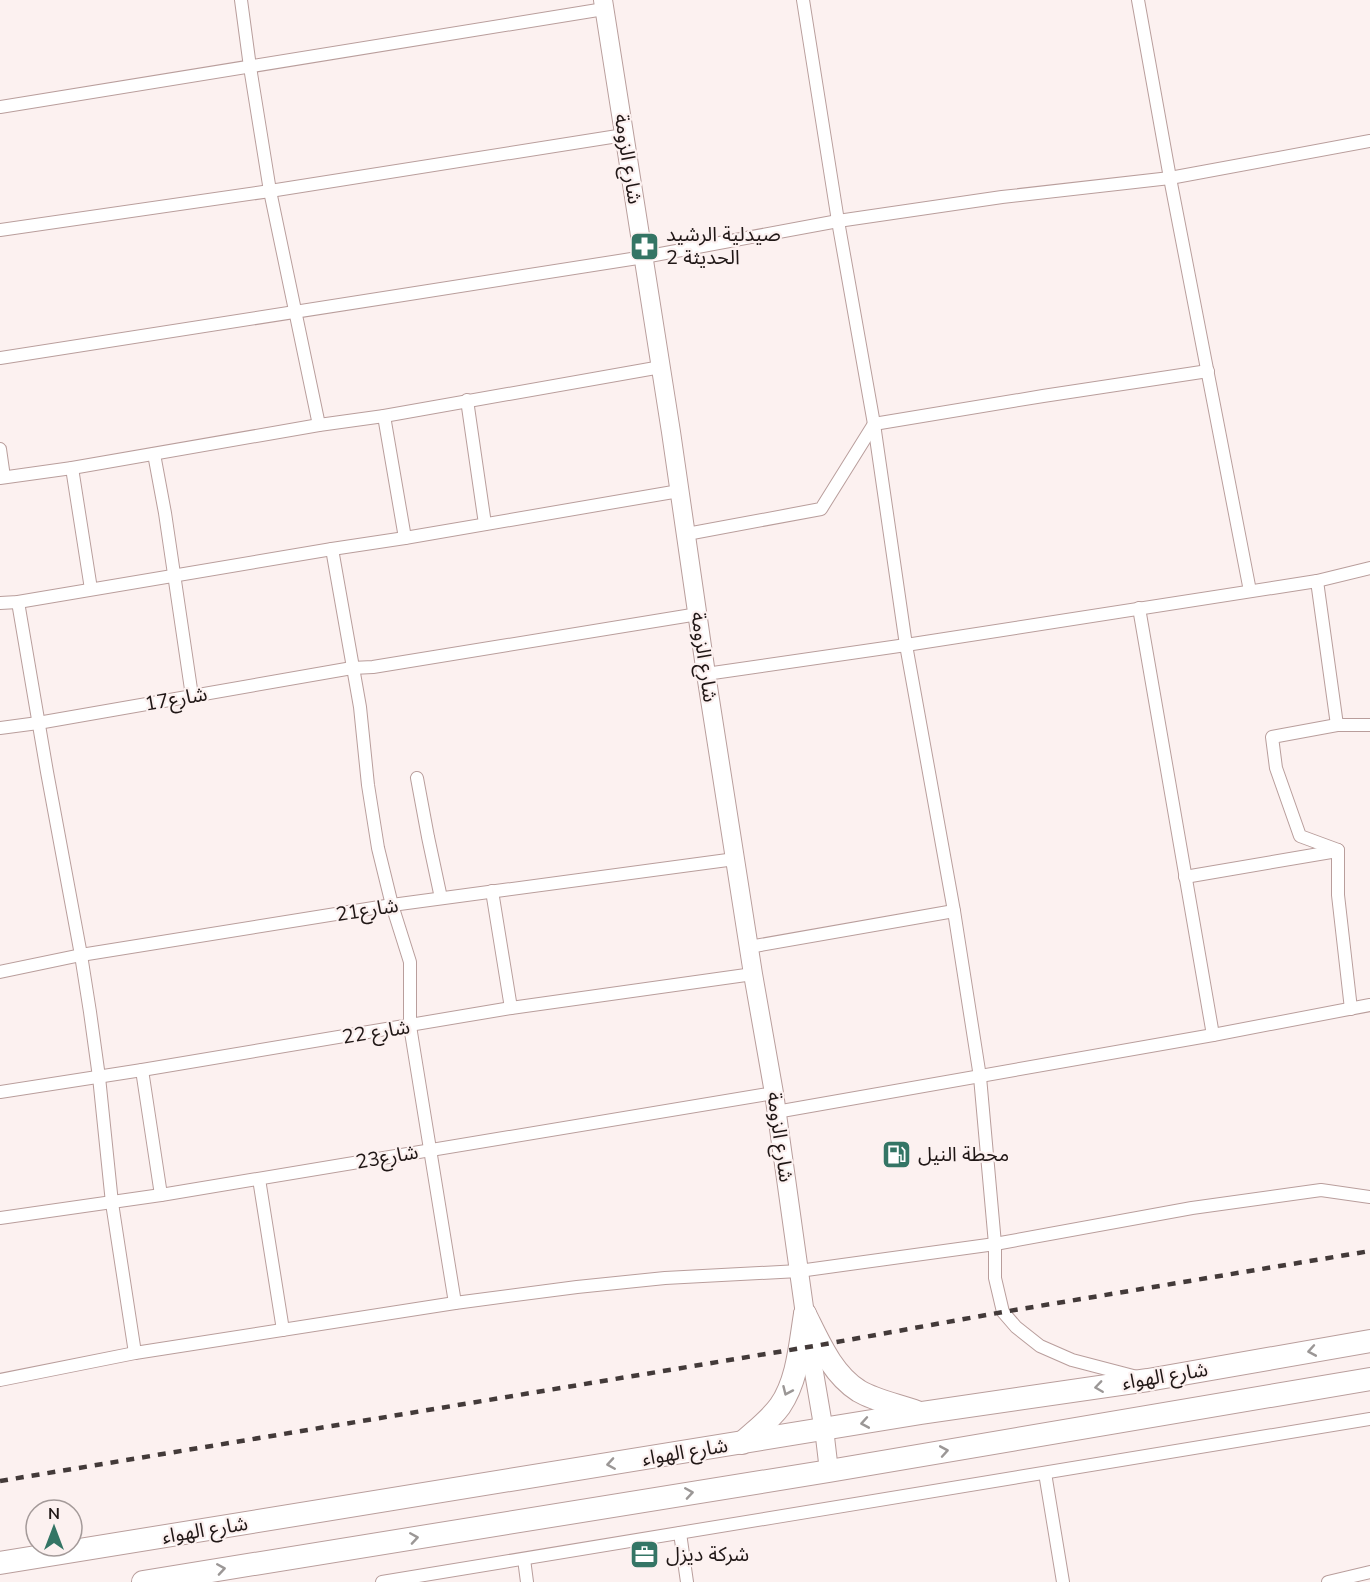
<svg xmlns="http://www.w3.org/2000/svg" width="1370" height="1582" viewBox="0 0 1370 1582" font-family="'Nunito Sans','Noto Sans Arabic',sans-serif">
	<rect width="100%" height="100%" fill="#fcf1f0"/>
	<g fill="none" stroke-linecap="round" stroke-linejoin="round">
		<defs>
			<g id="street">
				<polyline points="241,0 250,67 270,191 319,425"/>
				<polyline points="803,0 838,221 874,424 906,645 954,911 980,1077 995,1244 995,1278 1003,1312 1016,1327 1040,1346 1072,1360 1137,1377"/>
				<polyline points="1138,0 1170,178 1250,591"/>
				<polyline points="0,107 604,9"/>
				<polyline points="0,230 270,191 624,135"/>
				<polyline points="0,358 403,295 644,257 838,221 1002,197 1170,178 1370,141"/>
				<polyline points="467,400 485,524"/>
				<polyline points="384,416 405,538"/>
				<polyline points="0,449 4,477"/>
				<polyline points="154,454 165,513 192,696"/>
				<polyline points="72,468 91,589"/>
				<polyline points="0,478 72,468 319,425 384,416 661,367"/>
				<polyline points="687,534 821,509 874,424 1043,396 1208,371"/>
				<polyline points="332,549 360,707 368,785 378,848 392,905 410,962 410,1026 455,1303"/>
				<polyline points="1317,581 1337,725"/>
				<polyline points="18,602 47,772 81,955 90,1012 99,1077 112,1203 135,1353"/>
				<polyline points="0,603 18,602 332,549 405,538 679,491"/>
				<polyline points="1139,608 1213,1035"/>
				<polyline points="706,674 906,645 1317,581 1370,568"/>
				<polyline points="0,728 38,723 352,668 373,667 698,614"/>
				<polyline points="417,778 428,837 441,898"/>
				<polyline points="1338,850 1300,836 1276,768 1272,737 1337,725 1370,725"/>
				<polyline points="1338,850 1338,895 1351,1009"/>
				<polyline points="1185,877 1337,851"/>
				<polyline points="492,891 511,1008"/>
				<polyline points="749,947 954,911"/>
				<polyline points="0,972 81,955 392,905 735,859"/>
				<polyline points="142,1070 161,1195"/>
				<polyline points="0,1092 142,1070 511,1008 753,974"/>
				<polyline points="776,1112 1213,1035 1370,1005"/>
				<polyline points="259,1179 283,1330"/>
				<polyline points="0,1218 161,1195 774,1093"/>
				<polyline points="0,1380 135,1353 455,1303 577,1287 665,1278 799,1271 995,1244 1192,1208 1321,1190 1370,1197"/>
				<polyline points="1045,1473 1063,1582"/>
				<polyline points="680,1533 687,1582"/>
				<polyline points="524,1559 527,1582"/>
				<polyline points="382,1582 1370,1419"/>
				<polyline points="1328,1582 1370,1572"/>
			</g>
			<polyline id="secondary" points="603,0 671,432 706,674 753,974 774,1093 809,1343 825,1437 829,1471"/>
			<g id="highway">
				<path d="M805 1314C819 1342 832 1374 859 1391 876 1401 898 1405 917 1412"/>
				<path d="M742 1443C755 1431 770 1420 780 1406 798 1380 800 1344 805 1314"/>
				<polyline points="0,1563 921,1413 1148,1380 1370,1341"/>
				<polyline points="143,1582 829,1471 1370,1379"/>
			</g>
		</defs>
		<use href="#street" stroke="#b99e9c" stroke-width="14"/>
		<use href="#secondary" stroke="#b99e9c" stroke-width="20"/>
		<use href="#highway" stroke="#b99e9c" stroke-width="24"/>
		<use href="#street" stroke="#fff" stroke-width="12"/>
		<use href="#secondary" stroke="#fff" stroke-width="18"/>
		<use href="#highway" stroke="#fff" stroke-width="22"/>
		<polyline stroke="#433a39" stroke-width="4.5" stroke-dasharray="8 8" stroke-linecap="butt" points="0,1481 820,1345 1003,1312 1370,1251"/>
	</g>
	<defs><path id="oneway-chevron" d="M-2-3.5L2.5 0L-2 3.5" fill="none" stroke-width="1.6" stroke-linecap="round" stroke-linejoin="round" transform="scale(1.5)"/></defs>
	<g stroke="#9b9796">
		<use href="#oneway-chevron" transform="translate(1312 1351) rotate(170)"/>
		<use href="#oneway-chevron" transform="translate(1099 1387) rotate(172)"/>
		<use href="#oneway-chevron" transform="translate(787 1391) rotate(114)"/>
		<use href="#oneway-chevron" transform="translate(865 1423) rotate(170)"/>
		<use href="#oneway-chevron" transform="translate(944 1451) rotate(-10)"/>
		<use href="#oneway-chevron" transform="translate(611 1464) rotate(171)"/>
		<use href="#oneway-chevron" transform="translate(689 1493) rotate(-9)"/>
		<use href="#oneway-chevron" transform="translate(414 1538) rotate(-9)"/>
		<use href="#oneway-chevron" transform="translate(221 1569) rotate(-9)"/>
	</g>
	<defs>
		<symbol id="pharmacy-square" viewBox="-11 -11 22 22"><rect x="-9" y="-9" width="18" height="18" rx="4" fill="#347565" stroke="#fcf1f0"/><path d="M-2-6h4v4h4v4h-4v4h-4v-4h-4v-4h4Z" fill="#fff"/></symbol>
		<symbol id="fuel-square" viewBox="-11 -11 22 22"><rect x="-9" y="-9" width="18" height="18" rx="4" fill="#347565" stroke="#fcf1f0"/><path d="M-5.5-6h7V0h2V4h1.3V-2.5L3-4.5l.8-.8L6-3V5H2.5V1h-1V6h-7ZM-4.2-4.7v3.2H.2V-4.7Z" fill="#fff"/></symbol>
		<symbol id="office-square" viewBox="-11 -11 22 22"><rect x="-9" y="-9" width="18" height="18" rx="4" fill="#347565" stroke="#fcf1f0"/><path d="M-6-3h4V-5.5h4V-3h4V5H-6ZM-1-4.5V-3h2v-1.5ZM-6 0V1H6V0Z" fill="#fff"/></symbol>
	</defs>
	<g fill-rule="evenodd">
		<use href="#pharmacy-square" x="628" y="230" width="33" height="33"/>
		<use href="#fuel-square" x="880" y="1138" width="33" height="33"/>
		<use href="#office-square" x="628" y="1538" width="33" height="33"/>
	</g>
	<g text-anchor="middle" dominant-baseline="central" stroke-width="4.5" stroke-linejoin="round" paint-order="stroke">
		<g font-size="20" fill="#201716" stroke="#fcf1f0">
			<text transform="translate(628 159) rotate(81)">شارع الزومة</text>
			<text transform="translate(704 657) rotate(82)">شارع الزومة</text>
			<text transform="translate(176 699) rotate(-10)">شارع17</text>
			<text transform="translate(367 910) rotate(-9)">شارع21</text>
			<text transform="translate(376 1032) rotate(-9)">شارع 22</text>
			<text transform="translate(780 1137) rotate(82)">شارع الزومة</text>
			<text transform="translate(387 1157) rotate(-10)">شارع23</text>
			<text transform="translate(1165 1376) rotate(-9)">شارع الهواء</text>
			<text transform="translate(685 1452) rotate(-9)">شارع الهواء</text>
			<text transform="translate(205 1530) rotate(-9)">شارع الهواء</text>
		</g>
		<g font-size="20" fill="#201716" stroke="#fcf1f0" text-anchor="start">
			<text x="666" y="234">صيدلية الرشيد<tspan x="666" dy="23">الحديثة 2</tspan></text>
			<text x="918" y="1154">محطة النيل</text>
			<text x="666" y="1554">شركة ديزل</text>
		</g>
	</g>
	<g transform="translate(54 1528)"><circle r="28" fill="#fcf1f0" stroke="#a49a99" stroke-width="1.5"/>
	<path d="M0-4.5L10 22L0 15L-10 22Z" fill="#347565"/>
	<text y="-9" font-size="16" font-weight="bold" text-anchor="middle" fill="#201716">N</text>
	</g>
</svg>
